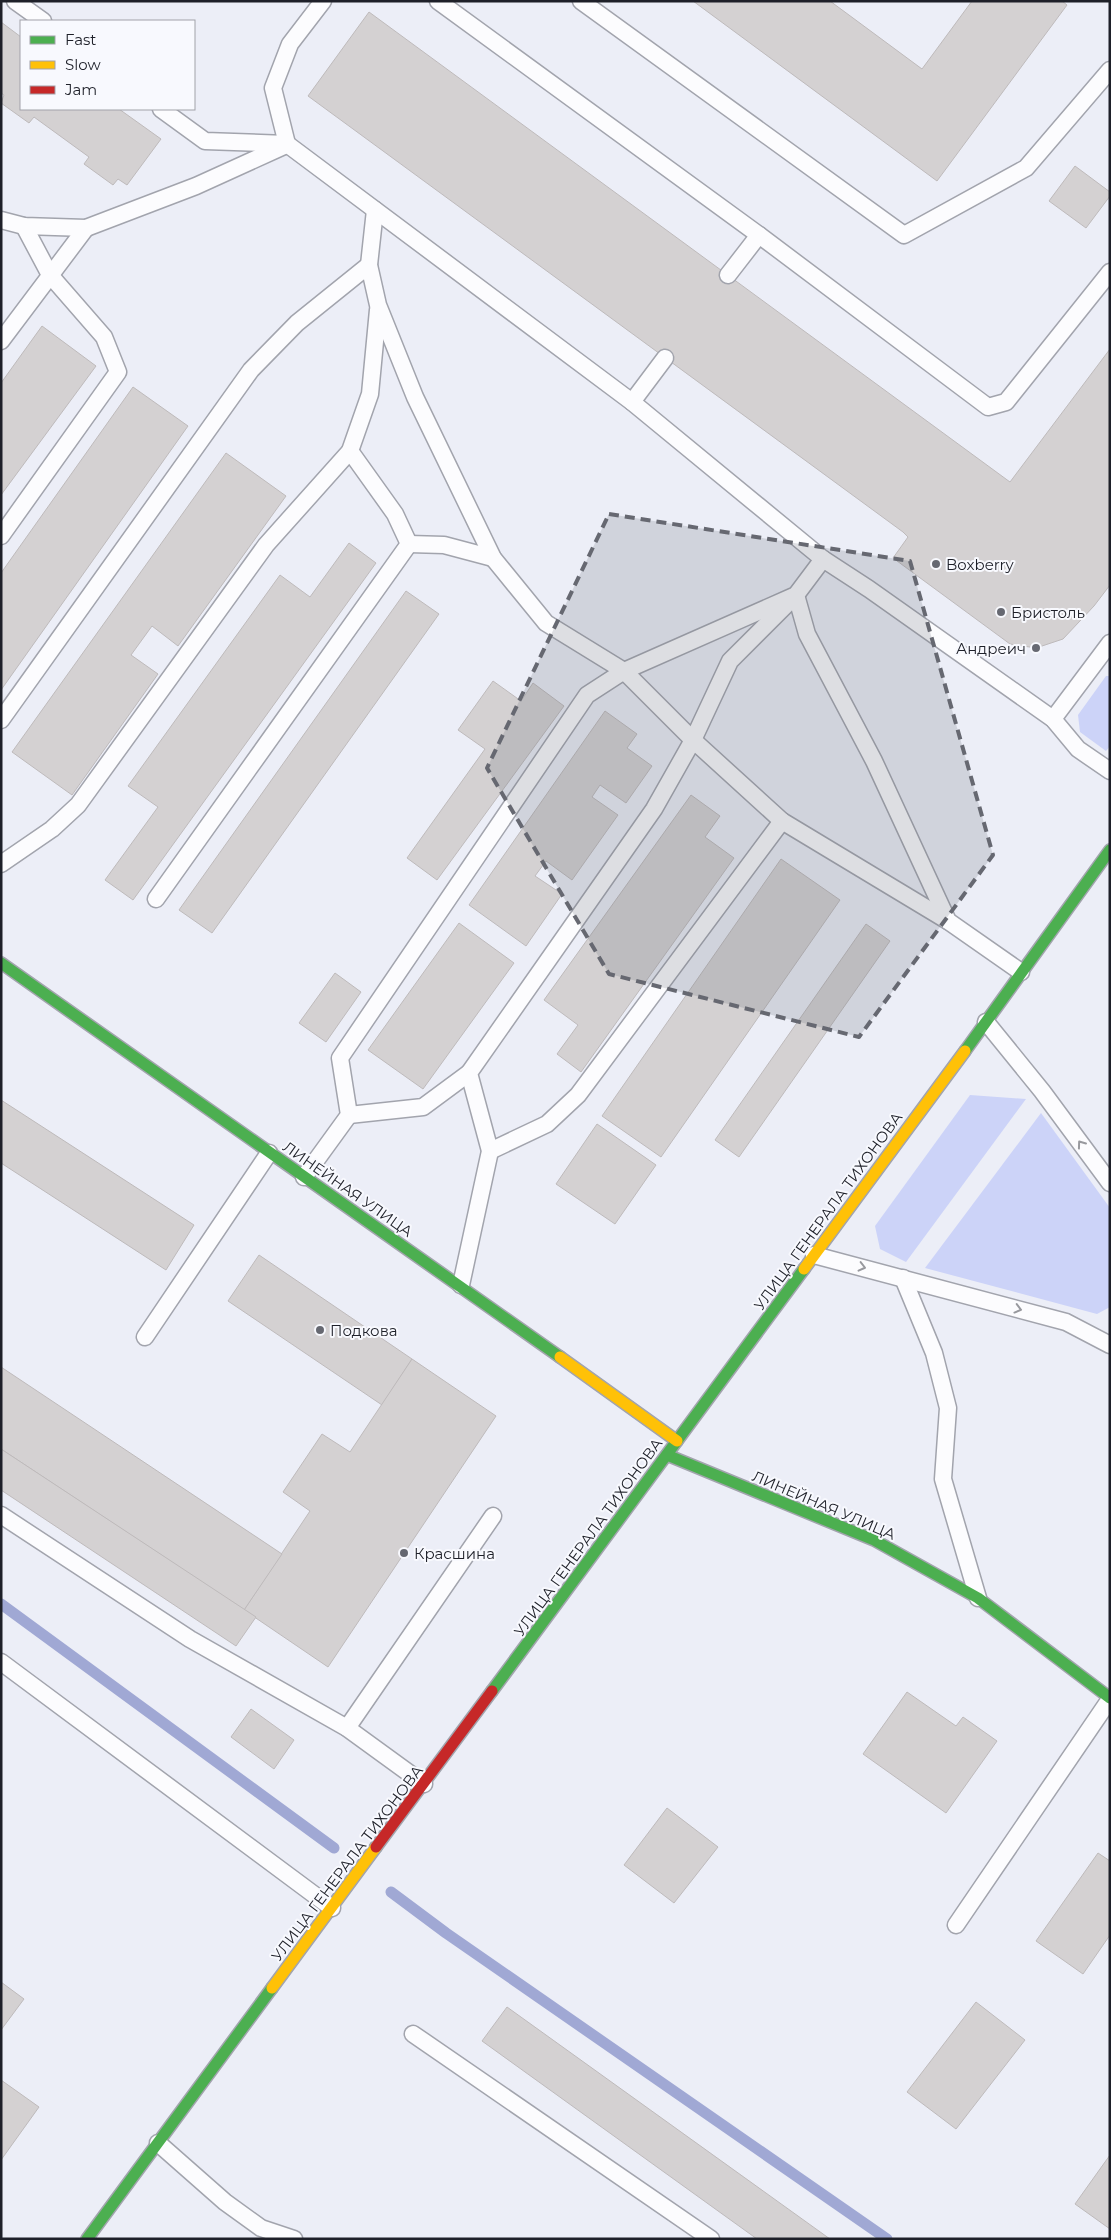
<svg xmlns="http://www.w3.org/2000/svg" width="1111" height="2240" viewBox="0 0 1111 2240" font-family="Montserrat,sans-serif">
	<rect width="100%" height="100%" fill="#eceef7"/>
	<g fill="#ccd3f8">
		<polygon points="1106,676 1110,676 1110,746 1106,751 1080,732 1078,715"/>
		<polygon points="970,1095 1026,1099 906,1262 880,1249 875,1226"/>
		<polygon points="1041,1113 1110,1208 1110,1307 1097,1314 925,1268"/>
	</g>
	<g fill="none" stroke-linecap="round" stroke-linejoin="round">
		<g stroke="#a0a8d4" stroke-width="11">
			<polyline points="1,1604 334,1848"/>
			<polyline points="391,1892 446,1933 887,2239"/>
		</g>
	</g>
	<g fill="#d4d1d2" stroke="#bebabb">
		<polygon points="693,1 830,1 922,69 972,1 1062,1 1067,5 937,181"/>
		<polygon points="369,12 1010,482 1110,349 1110,585 1094,606 1063,639 1036,648 1010,644 893,558 908,537 903,532 308,96"/>
		<polygon points="1,22 21,37 21,109 119,109 161,139 127,185 118,179 113,185 84,164 89,157 34,117 29,123 1,103 4,95 1,93"/>
		<polygon points="1075,166 1110,192 1110,196 1086,228 1049,201"/>
		<polygon points="42,326 96,366 1,495 1,383"/>
		<polygon points="133,387 188,426 1,690 1,573"/>
		<polygon points="226,453 286,496 178,646 152,626 131,655 158,674 72,795 12,752"/>
		<polygon points="349,543 376,563 133,900 105,880 158,807 128,786 280,575 310,597"/>
		<polygon points="406,591 439,614 212,933 179,910"/>
		<polygon points="493,681 521,701 533,683 564,706 437,880 407,858 485,749 458,730"/>
		<polygon points="605,711 637,734 627,748 652,766 626,803 600,785 592,797 618,815 572,880 546,861 535,876 562,894 526,946 469,905"/>
		<polygon points="691,795 720,816 705,837 734,858 581,1072 557,1054 578,1025 544,1000"/>
		<polygon points="781,859 840,900 661,1157 602,1116"/>
		<polygon points="459,923 514,963 423,1089 368,1050"/>
		<polygon points="866,924 890,941 739,1157 715,1140"/>
		<polygon points="335,973 361,992 326,1042 299,1023"/>
		<polygon points="1,1100 194,1225 166,1270 1,1163"/>
		<polygon points="597,1124 656,1165 615,1224 556,1184"/>
		<polygon points="259,1255 412,1359 382,1405 228,1301"/>
		<polygon points="412,1359 496,1416 328,1667 244,1610 310,1511 283,1492 322,1434 350,1452"/>
		<polygon points="1,1367 282,1554 244,1610 1,1449"/>
		<polygon points="1,1449 256,1617 236,1646 1,1490"/>
		<polygon points="907,1692 956,1726 963,1717 997,1741 946,1813 863,1754"/>
		<polygon points="251,1709 294,1740 274,1769 231,1737"/>
		<polygon points="667,1808 718,1847 674,1903 624,1865"/>
		<polygon points="1098,1853 1110,1861 1110,1935 1083,1974 1036,1941"/>
		<polygon points="1,1982 24,1999 1,2030"/>
		<polygon points="976,2002 1025,2040 956,2129 907,2092"/>
		<polygon points="507,2007 830,2239 757,2239 482,2041"/>
		<polygon points="1,2080 39,2107 1,2160"/>
		<polygon points="1110,2155 1110,2229 1075,2204"/>
	</g>
	<g fill="none" stroke-linecap="round" stroke-linejoin="round">
		<defs>
			<g id="lane">
				<polyline points="15,1 43,21"/>
				<polyline points="438,1 759,235 988,407 1006,402 1110,272"/>
				<polyline points="581,1 904,235 1026,168 1110,70"/>
				<polyline points="161,109 205,141 287,144 632,402 823,559 869,589 1053,719 1078,749 1110,771"/>
				<polyline points="287,144 273,88 290,44 323,1"/>
				<polyline points="375,210 369,265 378,305 415,397 493,558 546,623 624,671 693,740 782,821 948,921"/>
				<polyline points="1,220 24,226 86,228 196,186 284,146"/>
				<polyline points="728,275 759,235"/>
				<polyline points="1,341 86,228"/>
				<polyline points="632,402 665,358"/>
				<polyline points="1,536 118,372 104,337 50,275 24,226"/>
				<polyline points="409,544 444,545 493,558"/>
				<polyline points="1053,719 1110,643"/>
				<polyline points="1,720 251,370 297,323 369,265"/>
				<polyline points="1,864 52,829 78,805 266,545 350,451 370,394 378,310"/>
				<polyline points="156,899 409,544 395,514 350,451"/>
				<polyline points="986,1022 1042,1091 1110,1183"/>
				<polyline points="349,1115 423,1107 469,1073"/>
				<polyline points="490,1151 547,1124 578,1095 782,821"/>
				<polyline points="304,1177 349,1115 340,1058 587,695 624,671 796,595 823,559"/>
				<polyline points="814,1255 1066,1322 1110,1345"/>
				<polyline points="903,1278 934,1353 948,1408 943,1479 978,1598"/>
				<polyline points="461,1285 490,1151 469,1073 654,809 693,740 730,661 796,595 807,634 874,761 948,921 1021,972"/>
				<polyline points="145,1337 269,1153"/>
				<polyline points="1,1515 190,1639 347,1728 424,1784"/>
				<polyline points="1,1662 332,1908"/>
				<polyline points="347,1728 493,1516"/>
				<polyline points="956,1925 1110,1699"/>
				<polyline points="413,2034 711,2239"/>
				<polyline points="158,2143 225,2202 261,2228 294,2239"/>
			</g>
			<g id="fast">
				<polyline points="1,963 560,1357"/>
				<polyline points="965,1051 1110,850"/>
				<polyline points="667,1455 874,1540 978,1598 1110,1698"/>
				<polyline points="492,1691 804,1269"/>
				<polyline points="87,2239 272,1988"/>
			</g>
			<g id="slow">
				<polyline points="804,1269 965,1051"/>
				<polyline points="560,1357 677,1441"/>
				<polyline points="272,1988 376,1847"/>
			</g>
			<polyline id="jam" points="376,1847 492,1691"/>
		</defs>
		<use href="#lane" stroke="#a2a4ad" stroke-width="19"/>
		<use href="#fast" stroke="#a2a4ad" stroke-width="14"/>
		<use href="#slow" stroke="#a2a4ad" stroke-width="14"/>
		<use href="#jam" stroke="#a2a4ad" stroke-width="14"/>
		<use href="#lane" stroke="#fcfcfe" stroke-width="16"/>
		<use href="#fast" stroke="#4caf50" stroke-width="11"/>
		<use href="#slow" stroke="#ffc107" stroke-width="11"/>
		<use href="#jam" stroke="#c62828" stroke-width="11"/>
	</g>
	<defs><path id="oneway-chevron" d="M-2-3.5L2.5 0L-2 3.5" fill="none" stroke-width="1.6" stroke-linecap="round" stroke-linejoin="round" transform="scale(1.25)"/></defs>
	<g stroke="#98999e">
		<use href="#oneway-chevron" transform="translate(1081 1144) rotate(-126)"/>
		<use href="#oneway-chevron" transform="translate(862 1267) rotate(14)"/>
		<use href="#oneway-chevron" transform="translate(1018 1309) rotate(15)"/>
	</g>
	<path fill="#666871" fill-opacity="0.2" stroke="#666871" stroke-width="4" stroke-dasharray="10 6" stroke-linejoin="round" d="M609 514 910 561 993 855 859 1037 609 974 487 768Z"/>
	<g fill="#666871" stroke="#f8f9fe" stroke-width="2">
		<circle cx="936" cy="564" r="5"/>
		<circle cx="1001" cy="612" r="5"/>
		<circle cx="1036" cy="648" r="5"/>
		<circle cx="320" cy="1330" r="5"/>
		<circle cx="404" cy="1553" r="5"/>
	</g>
	<g text-anchor="middle" dominant-baseline="central" stroke-width="4" stroke-linejoin="round" paint-order="stroke">
		<g font-size="15" fill="#1e2029" stroke="#f8f9fe" text-anchor="start">
			<text x="946" y="564">Boxberry</text>
			<text x="1011" y="612">Бристоль</text>
			<text x="1026" y="648" text-anchor="end">Андреич</text>
			<text x="330" y="1330">Подкова</text>
			<text x="414" y="1553">Красшина</text>
		</g>
		<g font-size="15" fill="#1e2029" stroke="#f8f9fe">
			<text transform="translate(348 1189) rotate(35)">ЛИНЕЙНАЯ УЛИЦА</text>
			<text transform="translate(828 1211) rotate(-54)">УЛИЦА ГЕНЕРАЛА ТИХОНОВА</text>
			<text transform="translate(824 1505) rotate(23)">ЛИНЕЙНАЯ УЛИЦА</text>
			<text transform="translate(588 1537) rotate(-54)">УЛИЦА ГЕНЕРАЛА ТИХОНОВА</text>
			<text transform="translate(347 1863) rotate(-53)">УЛИЦА ГЕНЕРАЛА ТИХОНОВА</text>
		</g>
	</g>
	<rect width="1111" height="2240" fill="none" stroke="#1e2029" stroke-width="5"/>
	<rect x="20" y="20" width="175" height="90" fill="#f8f9fe" stroke="#a1a2a9"/>
	<rect x="30" y="36" width="25" height="8" fill="#4caf50" stroke="#a1a2a9"/>
	<text x="65" y="45" font-size="15" fill="#1e2029">Fast</text>
	<rect x="30" y="61" width="25" height="8" fill="#ffc107" stroke="#a1a2a9"/>
	<text x="65" y="70" font-size="15" fill="#1e2029">Slow</text>
	<rect x="30" y="86" width="25" height="8" fill="#c62828" stroke="#a1a2a9"/>
	<text x="65" y="95" font-size="15" fill="#1e2029">Jam</text>
</svg>
